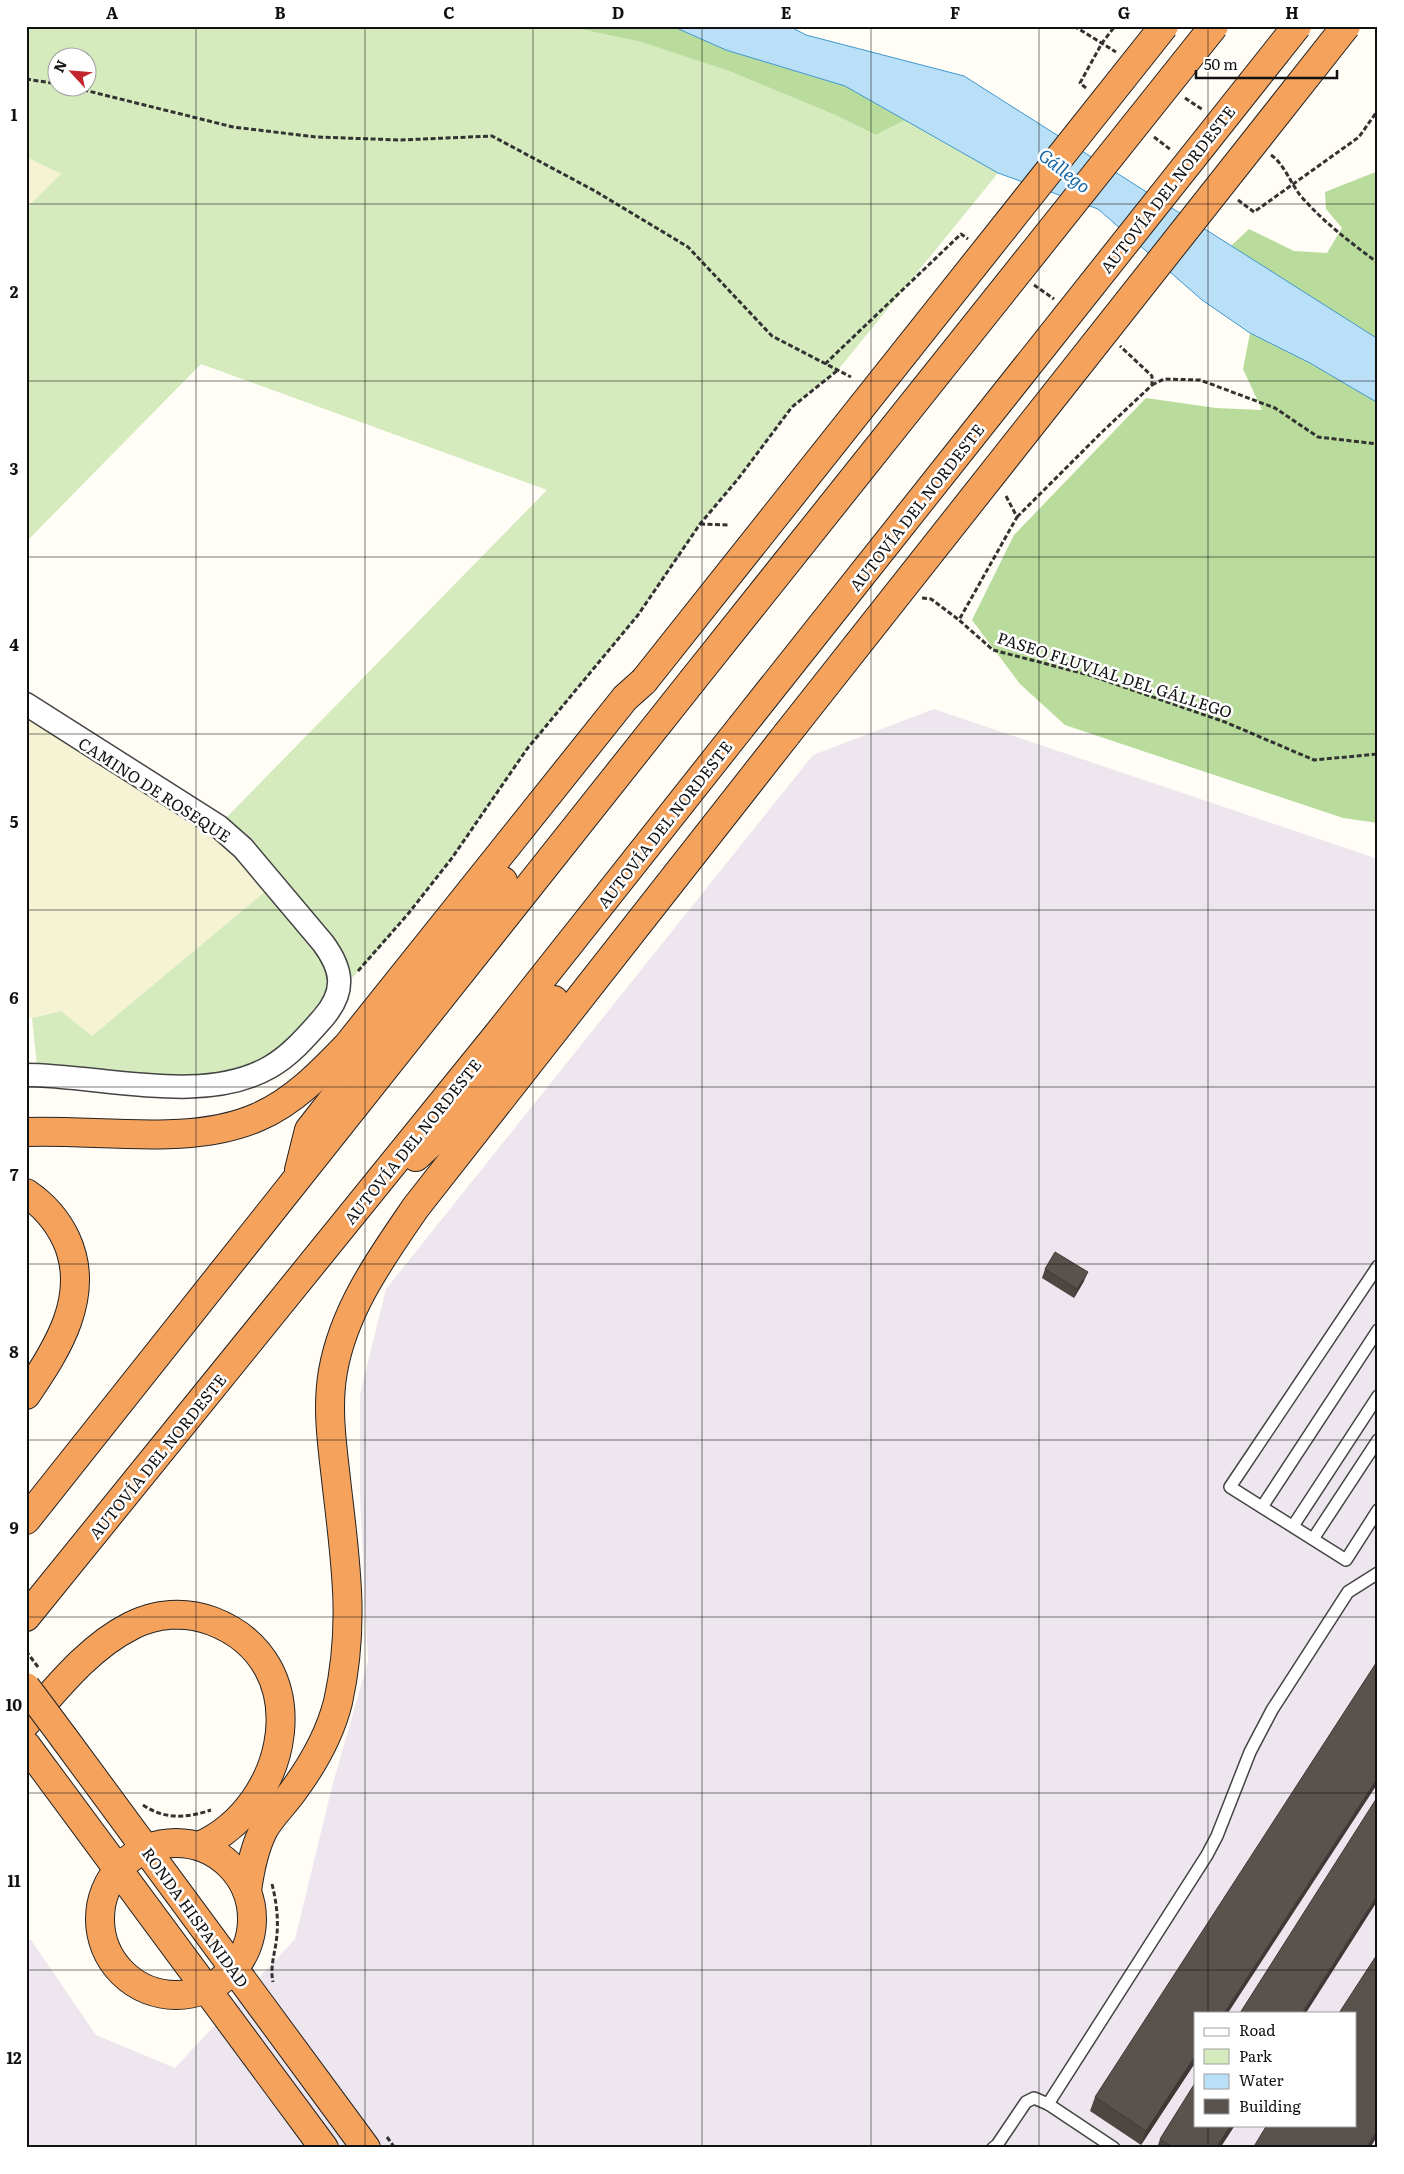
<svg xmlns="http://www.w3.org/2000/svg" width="1404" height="2174" viewBox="0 0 1404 2174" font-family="Literata,serif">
	<rect width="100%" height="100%" fill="#fffdf5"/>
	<path fill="#eee6ef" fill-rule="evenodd" d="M934 709 1378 859V2148H26V1939L31 1940 96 2035 175 2068 295 1939 333 1783 368 1661 360 1498V1394L386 1289 813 755ZM1195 2013H1355V2125H1195Z"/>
	<g fill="#f6f3d4">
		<polygon points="26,157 61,174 26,209"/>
		<polygon points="26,704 147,782 273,885 92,1036 61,1011 26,1019"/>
	</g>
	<path fill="#d5ebbd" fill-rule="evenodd" d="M26 26H566L641 42 729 71 833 114 874 135 905 120 998 173 838 370 792 407 738 479 700 524 638 615 527 749 452 858 377 951 352 978 340 985 305 1038 231 1082 38 1075 32 1018 61 1011 92 1036 273 885 218 826 547 490 201 364 26 542V209L61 174 26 157ZM58 58H88V88H58Z"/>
	<g fill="#b9dc9c">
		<polygon points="566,26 672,26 726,50 845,86 905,120 875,135 833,114 729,71 641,42"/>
		<polygon points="1378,171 1378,339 1231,246 1249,229 1294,251 1327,253 1342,228 1326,209 1325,192"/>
		<polygon points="1250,333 1310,363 1378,403 1378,823 1343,818 1065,725 1020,684 972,620 1014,535 1146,398 1216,408 1262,410 1243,369"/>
	</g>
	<polygon fill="#b9e0f7" stroke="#3f96cf" points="672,26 789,26 806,35 964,76 1378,339 1378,403 1310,363 1250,333 1202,300 1098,209 998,173 845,86 726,50"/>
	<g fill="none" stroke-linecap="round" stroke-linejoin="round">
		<defs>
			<g id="lane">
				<polyline points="1378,1266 1230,1487 1346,1560 1378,1510"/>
				<polyline points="1262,1507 1378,1330"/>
				<polyline points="1293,1526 1378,1396"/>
				<polyline points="1313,1539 1378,1440"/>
				<polyline points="1048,2104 1207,1855 1217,1836 1250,1752 1272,1710 1348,1592 1378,1573"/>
				<polyline points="993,2148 997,2145 1026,2102 1034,2098 1048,2104 1114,2148"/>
			</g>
			<path id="street" d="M26 704 218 826 243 848 323 943C343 970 346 991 323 1018 308 1035 291 1055 270 1067 203 1106 100 1075 26 1075"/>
			<g id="highway">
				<path d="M26 1132C98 1129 191 1147 258 1117 293 1102 321 1073 347 1046L625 698 644 681"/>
				<polyline points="416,1157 452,1124 554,1000"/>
				<polyline points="299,1170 309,1130 503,881"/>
				<path d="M26 1193C44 1205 57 1220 66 1239 92 1295 57 1350 26 1395"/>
				<polyline points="26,1520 692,681"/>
				<polyline points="26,1617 498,1034 741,727"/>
				<path d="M26 1723C57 1688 89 1647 131 1626 156 1613 185 1611 212 1621 319 1662 290 1806 199 1846"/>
				<polyline points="64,1738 366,2148"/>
				<polyline points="26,1745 324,2148"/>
				<circle cx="176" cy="1919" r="76"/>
				<path d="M247 1891C250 1869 254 1848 264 1829 272 1815 285 1803 294 1790 313 1764 330 1734 338 1702 355 1626 346 1565 337 1488 333 1450 326 1410 333 1371 344 1309 381 1258 416 1207L787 734"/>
			</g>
		</defs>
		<use href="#lane" stroke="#444" stroke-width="14"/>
		<use href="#street" stroke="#444" stroke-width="25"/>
		<use href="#highway" stroke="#222" stroke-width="30"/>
		<g stroke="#333" stroke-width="3" stroke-dasharray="5 2.5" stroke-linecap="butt">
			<polyline points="1074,26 1116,52"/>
			<polyline points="26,79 58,84"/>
			<polyline points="76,88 233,127 316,137 401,140 492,136 595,191 688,247 772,336 851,377"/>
			<polyline points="1086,88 1080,83 1102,43 1115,26"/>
			<polyline points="1185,98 1203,110"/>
			<polyline points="1154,137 1171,150"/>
			<path d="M1271 155C1284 164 1290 182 1300 195 1323 222 1350 242 1378 263"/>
			<polyline points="1238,200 1254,212 1359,137 1378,110"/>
			<polyline points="1034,285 1054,299"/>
			<polyline points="825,364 961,234 968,239"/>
			<polyline points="1152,385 1164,379 1200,380 1275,408 1318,437 1378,444"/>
			<polyline points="1006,496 1017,517 959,620 993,650 1089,675 1225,722 1314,760 1378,754"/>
			<polyline points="1017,517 1102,432 1152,385 1152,376 1120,346"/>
			<polyline points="700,524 729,525"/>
			<polyline points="922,598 931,599 959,620"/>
			<polyline points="358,971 408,914 452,858 527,749 638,615 700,524 738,479 792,407 838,370"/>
			<path d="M143 1805C165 1820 187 1818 211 1810"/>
			<path d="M272 1884C277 1904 279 1923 276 1943 274 1956 270 1969 273 1982"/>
			<polyline points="387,2137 395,2148"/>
		</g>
		<use href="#lane" stroke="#fff" stroke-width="11"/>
		<use href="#street" stroke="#fff" stroke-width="22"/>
		<use href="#highway" stroke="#f5a25d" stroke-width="28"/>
		<defs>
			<g id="highway-bridge">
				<polyline points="644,681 1164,26"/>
				<polyline points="692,681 1214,26"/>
				<polyline points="741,727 1297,26"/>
				<polyline points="787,734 1346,26"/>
				<polyline points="26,1687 64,1738"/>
			</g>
		</defs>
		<use href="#highway-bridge" stroke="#222" stroke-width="30" stroke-linecap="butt"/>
		<polyline stroke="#333" stroke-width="3" stroke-dasharray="5 2.5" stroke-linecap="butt" points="26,1651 38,1667"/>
		<use href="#highway-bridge" stroke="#f5a25d" stroke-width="28"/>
	</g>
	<g fill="#4d4742">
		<polygon points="1045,1269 1084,1281 1074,1298 1042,1278"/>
		<polygon points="1195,2013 1195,2063 1141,2145 1090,2111 1095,2097"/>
		<polygon points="1235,2125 1220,2148 1157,2148 1160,2139"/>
	</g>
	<g fill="#3f3936">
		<polygon points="1088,1272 1084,1281 1074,1298 1077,1289"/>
		<polygon points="1378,1777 1378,1783 1228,2013 1224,2013"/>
		<polygon points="1378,1894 1378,1900 1306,2013 1302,2013"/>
		<polygon points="1195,2056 1195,2063 1141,2145 1146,2131"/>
		<polygon points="1231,2125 1235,2125 1220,2148 1216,2148"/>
		<polygon points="1378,2129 1378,2135 1370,2148 1366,2148"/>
	</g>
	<g fill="#5a524d" stroke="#3f3936">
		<polygon points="1055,1252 1088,1272 1077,1289 1045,1269"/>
		<polygon points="1378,1660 1378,1777 1224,2013 1195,2013 1195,2056 1146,2131 1095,2097"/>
		<polygon points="1378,1796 1378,1894 1302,2013 1240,2013"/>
		<polygon points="1378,1953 1378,2129 1366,2148 1253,2148 1267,2125 1355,2125 1355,2013 1339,2013"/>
		<polygon points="1195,2083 1195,2125 1231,2125 1216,2148 1174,2148 1160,2139"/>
	</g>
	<path fill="none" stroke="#111" stroke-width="1" stroke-opacity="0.55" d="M196 26V2148M365 26V2148M533 26V2148M702 26V2148M871 26V2148M1039 26V2148M1208 26V2013M26 204H1378M26 381H1378M26 557H1378M26 734H1378M26 910H1378M26 1087H1378M26 1264H1378M26 1440H1378M26 1617H1378M26 1793H1378M26 1970H1378M1208 2125V2148"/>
	<g text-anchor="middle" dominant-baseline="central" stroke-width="5" stroke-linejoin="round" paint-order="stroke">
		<g font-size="16" fill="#111" stroke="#fff">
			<text transform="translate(1167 189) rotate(-52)">AUTOVÍA DEL NORDESTE</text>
			<text transform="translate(916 507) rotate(-52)">AUTOVÍA DEL NORDESTE</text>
			<text transform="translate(1115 674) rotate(18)">PASEO FLUVIAL DEL GÁLLEGO</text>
			<text transform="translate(155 789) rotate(33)">CAMINO DE ROSEQUE</text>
			<text transform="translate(664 824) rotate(-52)">AUTOVÍA DEL NORDESTE</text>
			<text transform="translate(412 1141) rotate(-51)">AUTOVÍA DEL NORDESTE</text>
			<text transform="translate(157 1456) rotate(-51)">AUTOVÍA DEL NORDESTE</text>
			<text transform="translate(196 1917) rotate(54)">RONDA HISPANIDAD</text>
		</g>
		<g font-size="18" font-style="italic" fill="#1768a6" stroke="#fff">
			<text transform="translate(1065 170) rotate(38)">Gállego</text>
		</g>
	</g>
	<rect width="1404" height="2174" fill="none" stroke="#ffffff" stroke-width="55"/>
	<rect x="1194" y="2012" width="162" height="115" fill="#ffffff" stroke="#a0a0a0"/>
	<rect x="1204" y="2028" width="25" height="8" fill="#ffffff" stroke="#a0a0a0"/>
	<text x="1239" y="2036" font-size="15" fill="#111111">Road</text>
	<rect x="1204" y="2049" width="25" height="15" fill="#d5ebbd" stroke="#a0a0a0"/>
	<text x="1239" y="2062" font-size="15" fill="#111111">Park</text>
	<rect x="1204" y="2074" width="25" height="15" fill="#b9e0f7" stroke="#a0a0a0"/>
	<text x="1239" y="2086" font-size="15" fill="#111111">Water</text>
	<rect x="1204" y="2099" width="25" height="15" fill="#5a524d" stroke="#a0a0a0"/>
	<text x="1239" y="2112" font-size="15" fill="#111111">Building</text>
	<g transform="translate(72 72) rotate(296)"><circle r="24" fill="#ffffff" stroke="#a0a0a0"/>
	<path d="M0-4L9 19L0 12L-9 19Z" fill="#c4262e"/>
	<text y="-8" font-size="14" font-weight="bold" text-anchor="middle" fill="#111111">N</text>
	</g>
	<path d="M1196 70v8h141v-8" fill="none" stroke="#111111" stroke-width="2.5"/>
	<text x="1204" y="70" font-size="15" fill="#111111" stroke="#ffffff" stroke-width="4" paint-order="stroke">50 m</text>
	<rect x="28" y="28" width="1348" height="2118" fill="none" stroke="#111" stroke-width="2"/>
	<g font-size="16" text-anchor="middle" font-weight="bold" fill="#111">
		<text x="112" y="19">A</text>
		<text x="280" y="19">B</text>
		<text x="449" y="19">C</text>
		<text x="618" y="19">D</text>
		<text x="786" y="19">E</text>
		<text x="955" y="19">F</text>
		<text x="1124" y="19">G</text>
		<text x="1292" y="19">H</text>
		<text x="14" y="121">1</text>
		<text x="14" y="298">2</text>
		<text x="14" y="475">3</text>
		<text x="14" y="651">4</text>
		<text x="14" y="828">5</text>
		<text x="14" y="1004">6</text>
		<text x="14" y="1181">7</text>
		<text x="14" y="1358">8</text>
		<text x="14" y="1534">9</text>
		<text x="14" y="1711">10</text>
		<text x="14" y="1887">11</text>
		<text x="14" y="2064">12</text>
	</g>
</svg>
